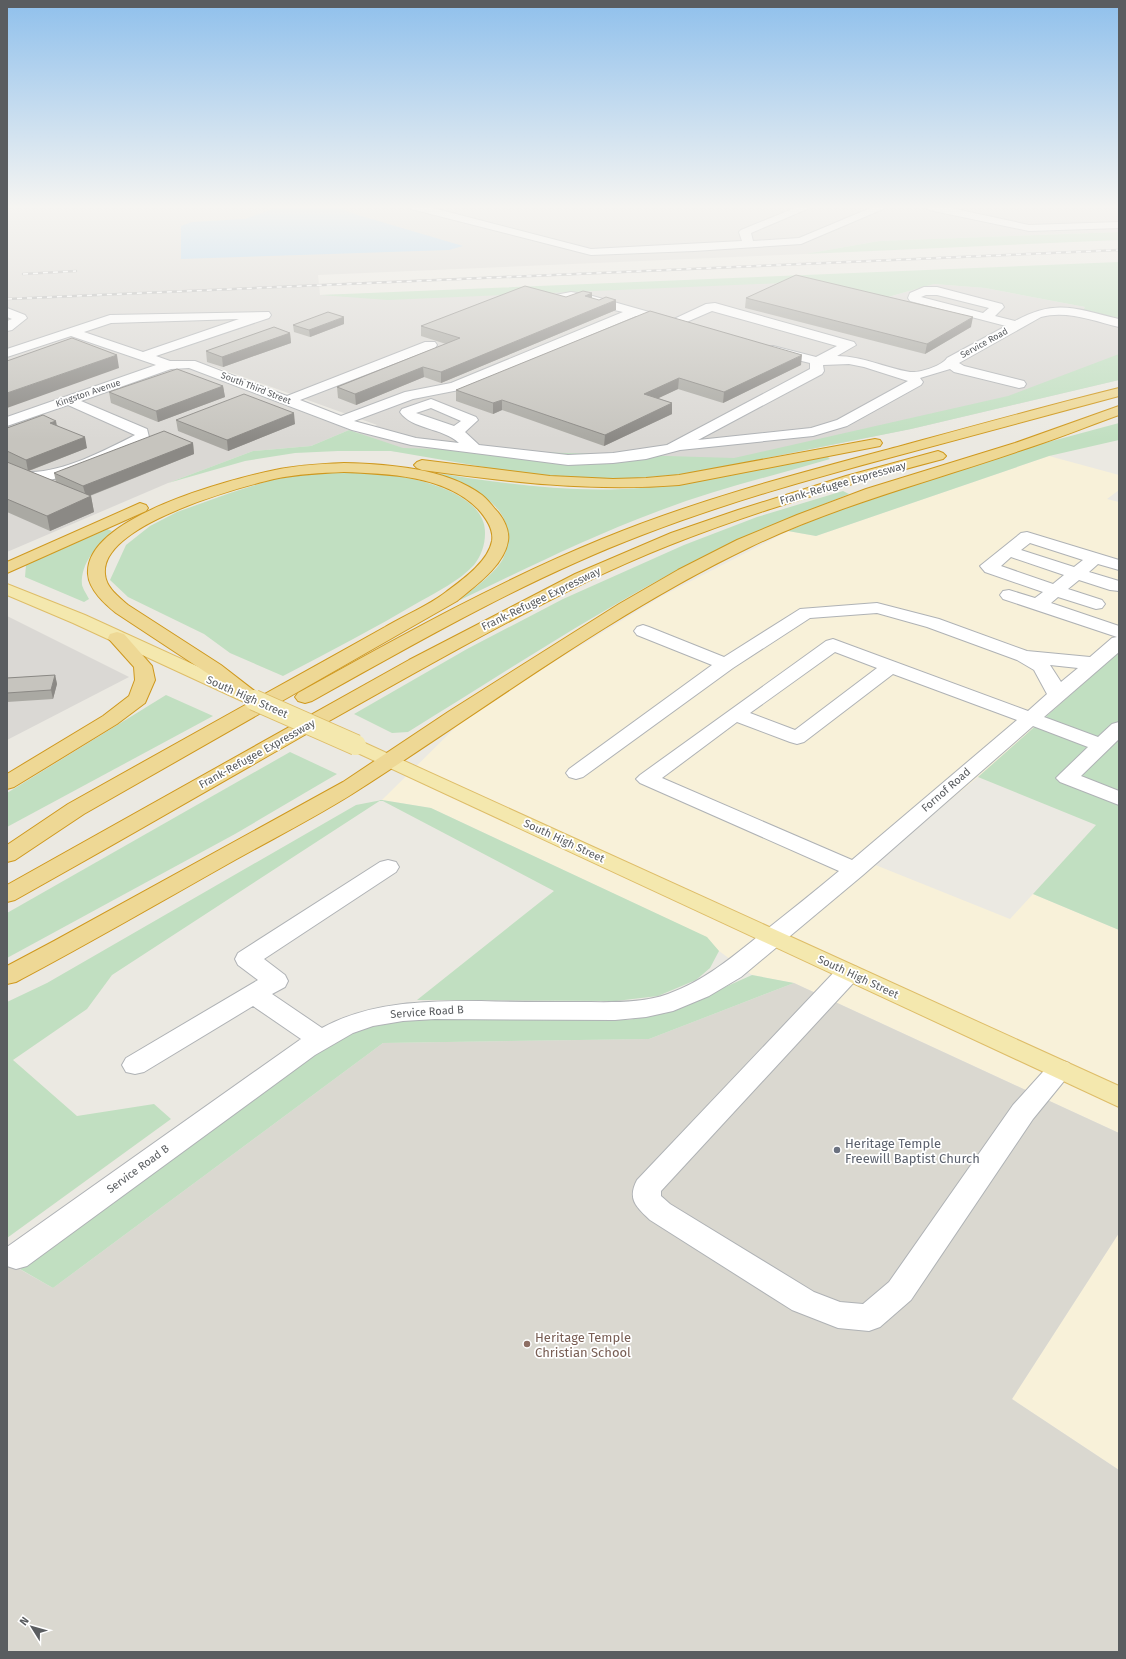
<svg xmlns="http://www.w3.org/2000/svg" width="1126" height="1659" viewBox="0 0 1126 1659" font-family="'Fira Sans',sans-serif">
	<rect width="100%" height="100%" fill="#ebe9e2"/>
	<g fill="#f8f1d9">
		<polygon points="1049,456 1119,475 1119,490 1107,499 1119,502 1119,652 978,777 873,864 1010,919 1033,894 1119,930 1119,1133 794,983 752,975 719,951 706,937 431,808 382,800 470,713 662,596 788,531 816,536"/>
		<polygon points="1119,1233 1119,1470 1012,1399"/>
	</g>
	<g fill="#dad8d4">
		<polygon points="7,207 1119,207 1119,232 879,241 805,254 318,275 320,295 806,282 881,299 934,284 985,288 1085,307 1083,310 1119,318 1119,380 911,429 686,474 391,451 351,437 377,425 207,364 288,400 349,430 311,446 253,451 168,483 7,552"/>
		<polygon points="7,616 129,677 7,740"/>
	</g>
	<polygon fill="#dad8d0" points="794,983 1119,1133 1119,1233 1012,1399 1119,1470 1119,1652 7,1652 7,1262 53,1288 383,1043 649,1039"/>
	<g fill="#c1dfc1">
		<polygon points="1119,232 1119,240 805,254 879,241"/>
		<polygon points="1119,262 1119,318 1083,310 1085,307 985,288 934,284 881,299 806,282 388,300 320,295"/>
		<polygon points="1119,354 1119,380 911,429 686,474 626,479 542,477 391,451 338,451 295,453 245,461 168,483 253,451 311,446 349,430 403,448 734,458 1008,396"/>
		<polygon points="1119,423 1119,440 1049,456 816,536 788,531 876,494 1026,448"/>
		<path d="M827 456 830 459C772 476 713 490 656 512 589 537 525 569 460 600 473 588 491 577 501 562 506 555 508 544 508 536 506 496 460 485 429 472 494 482 558 492 623 489 692 486 759 469 827 456Z"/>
		<path d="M327 472C341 472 356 471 370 472 403 475 487 489 485 534 485 545 481 556 474 565 459 581 437 592 419 602 375 628 329 652 283 676L230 653 204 634 128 597 110 580 126 545 150 526 177 512 230 493 281 477Z"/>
		<path d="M843 491 849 494C795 516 741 538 689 564 592 614 501 675 408 732L392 733 354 714 467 649 563 599 684 545 757 517Z"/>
		<path d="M107 529 112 531C98 545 80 563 82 585 83 589 87 595 89 599L84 602 25 577 26 565Z"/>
		<polygon points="1119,652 1119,930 1033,894 1096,825 978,777"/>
		<polygon points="166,695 213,716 7,827 7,793"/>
		<polygon points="290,752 337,774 235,834 7,958 7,913"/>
		<polygon points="381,800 112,975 87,1009 13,1060 77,1116 154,1104 171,1119 7,1238 7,1002 47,983 356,805 382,800 431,808 707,937 719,951 710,968 696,980 658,996 616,1001 417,1000 554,891"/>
		<polygon points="752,975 794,983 649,1039 383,1043 53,1288 20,1269 315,1052 365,1028 421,1018 628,1020 667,1013"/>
	</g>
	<polygon fill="#aad3f3" points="279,207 339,208 358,215 463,246 449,250 181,259 181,226 192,222 245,219"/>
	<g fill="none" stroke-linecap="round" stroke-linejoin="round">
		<defs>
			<g id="minor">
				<polygon points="410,207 429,207 591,249 742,241 739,232 741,230 797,207 812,207 751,233 753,241 799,238 873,207 888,207 801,244 694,251 591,255 411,209"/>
				<polygon points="924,207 946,207 1029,225 1119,222 1119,228 1029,231 929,210"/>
				<path d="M924 287H937L1002 304 1004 307 995 316 1015 321C1056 298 1077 309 1119 319V327C1094 321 1067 310 1041 317L959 363 964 366 1024 381 1026 384 1024 387 1019 388 954 372 950 369 920 378 923 382 921 385 847 426 813 436 680 450 646 459 613 463 568 465 411 445 352 430 189 368 171 369 81 401 147 429 149 437 147 440C115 457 68 481 31 482 23 482 15 479 7 476V466C15 468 22 472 31 472 63 472 106 450 135 435L68 405 7 426V417L156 365 71 336 7 357V349L110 315 269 312 271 315 269 318 156 356 170 361H195L287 396 425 342H435L437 345 435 348 300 400 341 416 405 392 451 383 623 312 571 300 549 304 543 300 545 297 571 292 589 295 674 319 706 304 715 303 854 342 856 345 837 356C863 356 885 368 910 372 920 373 942 366 947 358L1006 326 910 301 908 298 910 293ZM926 295H937L989 308 983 313 921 297ZM712 311 837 346 816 357 773 346 768 347 766 350 768 353 810 363V369L667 445 613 453 568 455 479 445 465 432 478 420 476 417 431 399 402 409 400 412C411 429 443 428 459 443L416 438 354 421 413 399 459 390 636 316 675 327ZM239 319 143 352 84 332 111 323ZM849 364 864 367 908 381 837 420 811 428 698 440 822 374 824 371 823 365ZM431 408 461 421 454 426 416 413Z"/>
				<polygon points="7,308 25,315 27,318 12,330 7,331 7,321 12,319 7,317"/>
				<path d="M1027 532 1119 560V570L1098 564 1089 572 1119 581V591L1110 590 1079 580 1068 589 1102 600 1105 604 1102 608 1096 609 1058 597 1051 603 1119 626V652L1044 717 1098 737 1112 724 1119 722V739L1081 776 1119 791V805L1060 782 1056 778 1060 774 1088 747 1033 726 863 875 741 977 709 996 673 1011 646 1017 615 1020 435 1019 403 1021 373 1026 353 1033 315 1055 27 1266 16 1269 7 1266V1247L301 1039 253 1006 144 1072 135 1074 126 1072 122 1065 126 1058 258 980 238 965 235 959 238 953 380 862 388 860 396 862 399 867 396 872 264 959 285 975 288 981 285 987 272 994 322 1028C371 1001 427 1001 481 1001 513 1002 546 1002 578 1002 607 1002 640 1004 668 994 705 981 735 955 766 930 790 911 815 891 839 871L640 783 636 779 640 775 826 641 833 639 1028 711 1047 694 1034 670 1017 660 927 627 877 613 810 618 733 668 583 777 576 779 569 777 566 773 569 769 712 665 637 635 634 631 637 627 643 625 649 627 724 657 800 609 877 603 939 619 1027 651 1090 657 1112 638 1117 637 1003 599 1000 595 1003 591 1009 590 1035 598 1043 592 985 572 980 566 1021 533ZM1030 543 1083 560 1074 567 1021 550ZM1011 557 1064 575 1053 584 1001 566ZM835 652 877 668 795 730 750 713ZM1050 665 1078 668 1061 682ZM893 674 1017 720 852 860 662 778 737 722 790 742 797 744 804 742Z"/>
				<path d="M848 965 857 967 860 973 857 979 661 1191V1196L670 1204 814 1292 840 1302 863 1304 889 1282 1013 1105 1051 1063 1060 1060 1069 1063 1073 1070 1033 1119 911 1300 880 1327 869 1331 838 1328 792 1310 650 1220C636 1207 627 1199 637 1180L839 967Z"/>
			</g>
			<g id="major">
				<polygon points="7,584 85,615 258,694 261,698 258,702 251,704 244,702 73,623 7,595"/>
				<polygon points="356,739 1119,1086 1119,1107 349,749 346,745 349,741"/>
			</g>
			<g id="highway">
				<path d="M1119 388V396C1045 416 970 436 896 456 810 479 725 503 642 535 527 579 419 641 312 701L305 703 298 701 295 697 298 693C397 638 497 582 602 539 699 499 800 473 901 446 974 426 1046 406 1119 388Z"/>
				<path d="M1119 406V415C1088 426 1057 439 1025 449 932 481 837 505 748 548 611 614 488 707 360 789 320 815 276 837 235 860 162 901 90 943 16 982L7 984V966L54 941 343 782 448 712 619 604 678 570 737 540 797 515 866 489 1015 443Z"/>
				<path d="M875 439 880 440 882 443 880 446 679 485C591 492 509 482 422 470L417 468 414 465 417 462 422 460 550 476 613 479 646 478 679 475Z"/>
				<path d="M938 451 943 453 946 456 943 459C822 491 699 527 586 582 491 629 400 681 308 733 210 789 113 845 15 900L7 902V885L409 660 575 574 671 533 738 510 846 476Z"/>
				<path d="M344 463C387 464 446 468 482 495 487 499 491 504 495 509 503 517 510 530 508 541 504 566 475 586 457 601L84 814 15 860 7 862V845L68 804 247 704 207 673 116 613C105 604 89 590 88 574 84 517 232 479 275 470 298 465 321 464 344 463ZM344 472C388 474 445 475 478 509 486 518 494 529 492 541 488 562 462 580 446 592 428 606 405 615 385 627 344 650 303 673 261 696L221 665 128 605C119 597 106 588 105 574 100 525 237 488 274 479 297 474 321 473 344 472Z"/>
				<polygon points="140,503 146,505 148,508 146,511 7,573 7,562"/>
				<polygon points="117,632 124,634 152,666 155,680 145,703 117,724 14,787 7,789 7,774 103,716 129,696 135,680 134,667 108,638 110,634"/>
			</g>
		</defs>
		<use href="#minor" stroke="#afb2b5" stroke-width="2"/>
		<use href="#major" stroke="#debd68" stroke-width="2"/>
		<use href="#highway" stroke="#cf981d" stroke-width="2"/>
		<use href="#minor" fill="#fff" fill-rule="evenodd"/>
		<use href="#major" fill="#f4e8ae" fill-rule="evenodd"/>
		<use href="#highway" fill="#eed895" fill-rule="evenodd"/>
		<defs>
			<g id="rail">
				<polyline points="23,274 76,271"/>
				<polyline points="7,299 1119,250"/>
			</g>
		</defs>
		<use href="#rail" stroke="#b0b1b1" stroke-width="2.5"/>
		<use href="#rail" stroke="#fff" stroke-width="1.5" stroke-dasharray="5" stroke-linecap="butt"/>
		<defs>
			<polyline id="major-bridge" points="254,700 356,745"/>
		</defs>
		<use href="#major-bridge" stroke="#debd68" stroke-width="22" stroke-linecap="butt"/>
		<use href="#major-bridge" stroke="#f4e8ae" stroke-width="20"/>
	</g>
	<g fill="#aaa9a3">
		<polygon points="566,297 592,298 616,310 441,383 424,377 356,405 338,398 337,387 446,344 421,336 421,326"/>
		<polygon points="746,298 971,327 925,354 745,308"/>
		<polygon points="344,324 310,337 294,332 293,325"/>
		<polygon points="290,333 291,343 223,367 207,362 206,351"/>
		<polygon points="801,365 723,403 678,389 658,398 672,403 672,414 604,446 502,410 493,414 456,401 456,390"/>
		<polygon points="223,386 225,397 158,422 111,403 109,392"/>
		<polygon points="176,420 295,424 228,451 178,431"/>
		<polygon points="57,425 87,448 29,471 56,482 54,473 193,443 194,454 90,496 91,496 94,512 50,531 7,512 7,462 24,469 7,462 7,428"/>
		<polygon points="55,675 57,684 53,699 7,702 7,678"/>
	</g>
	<g fill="#8b8985">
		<polygon points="592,293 592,303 585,296"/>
		<polygon points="616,300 616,310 441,383 441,372"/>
		<polygon points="344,317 344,324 310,337 309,330"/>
		<polygon points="973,317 971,327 925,354 927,344"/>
		<polygon points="290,333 291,343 223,367 222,357"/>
		<polygon points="117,355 119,368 7,408 7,393"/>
		<polygon points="802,355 801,365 723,403 724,392"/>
		<polygon points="423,367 424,377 356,405 355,394"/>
		<polygon points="679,378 678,389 644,405 644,394"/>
		<polygon points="223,386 225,397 158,422 156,411"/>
		<polygon points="502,400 502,410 493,414 493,403"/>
		<polygon points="672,403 672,414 604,446 605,435"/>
		<polygon points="294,413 295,424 228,451 227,440"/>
		<polygon points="56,421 58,432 50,423"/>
		<polygon points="85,437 87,448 28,471 26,460"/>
		<polygon points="193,443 194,454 86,497 83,486"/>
		<polygon points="91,496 94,512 50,531 47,516"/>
		<polygon points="55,675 57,684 53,699 51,690"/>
	</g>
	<g fill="#c6c4be" stroke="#8b8985">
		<polygon points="796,275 973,317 927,344 746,298"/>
		<polygon points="525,286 566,297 583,291 592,293 585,296 599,300 606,297 616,300 441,372 423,367 355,394 337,387 460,338 421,326"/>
		<polygon points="650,311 802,355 724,392 679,378 644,394 672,403 605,435 502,400 493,403 456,390"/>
		<polygon points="328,312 344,317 309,330 293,325"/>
		<polygon points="274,327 290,333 222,357 206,351"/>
		<polygon points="72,338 117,355 7,393 7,361"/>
		<polygon points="177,369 223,386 156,411 109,392"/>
		<polygon points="244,394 294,413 227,440 176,420"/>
		<polygon points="43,415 56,421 50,423 85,437 26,460 7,451 7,428"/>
		<polygon points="164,431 193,443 83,486 54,473"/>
		<polygon points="7,462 91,496 47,516 7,499"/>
		<polygon points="55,675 51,690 7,693 7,678"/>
	</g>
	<linearGradient id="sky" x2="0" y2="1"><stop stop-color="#8fc0ec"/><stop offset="0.47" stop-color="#f6f5f2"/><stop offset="1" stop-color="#f6f5f2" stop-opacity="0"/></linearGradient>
	<rect width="1126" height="440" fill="url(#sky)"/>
	<circle fill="#6b7280" stroke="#fff" stroke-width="1.5" cx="837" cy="1150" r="4"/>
	<circle fill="#8d6e63" stroke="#fff" stroke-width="1.5" cx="527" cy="1344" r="4"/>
	<g text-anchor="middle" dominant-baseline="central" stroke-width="3.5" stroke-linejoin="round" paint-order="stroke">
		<g font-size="9" fill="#5a5d60" stroke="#fff">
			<text transform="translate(984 343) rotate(-29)">Service Road</text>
			<text transform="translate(256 388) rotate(21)">South Third Street</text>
			<text transform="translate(88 393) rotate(-19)">Kingston Avenue</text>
		</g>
		<g font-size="11" fill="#5a5d60" stroke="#fff">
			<text transform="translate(843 483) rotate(-16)">Frank-Refugee Expressway</text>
			<text transform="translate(541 599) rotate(-26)">Frank-Refugee Expressway</text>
			<text transform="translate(247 697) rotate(24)">South High Street</text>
			<text transform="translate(257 754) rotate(-29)">Frank-Refugee Expressway</text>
			<text transform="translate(946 790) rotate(-41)">Fornof Road</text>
			<text transform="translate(564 841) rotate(25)">South High Street</text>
			<text transform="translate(858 977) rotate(25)">South High Street</text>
			<text transform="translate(427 1012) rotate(-4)">Service Road B</text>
			<text transform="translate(138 1169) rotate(-36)">Service Road B</text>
		</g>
		<g font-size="13" fill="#5b616d" stroke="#fff" text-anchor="start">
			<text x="845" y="1143">Heritage Temple<tspan x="845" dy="15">Freewill Baptist Church</tspan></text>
		</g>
		<g font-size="13" fill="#785e54" stroke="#fff" text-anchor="start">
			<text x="535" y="1337">Heritage Temple<tspan x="535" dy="15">Christian School</tspan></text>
		</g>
	</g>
	<rect width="1126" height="1659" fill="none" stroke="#5a5d60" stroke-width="16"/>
	<g transform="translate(32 1627) rotate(307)" stroke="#ffffff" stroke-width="3" paint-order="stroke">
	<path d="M0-3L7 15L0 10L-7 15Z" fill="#5a5d60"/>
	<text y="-6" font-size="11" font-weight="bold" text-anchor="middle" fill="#5a5d60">N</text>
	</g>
</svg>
